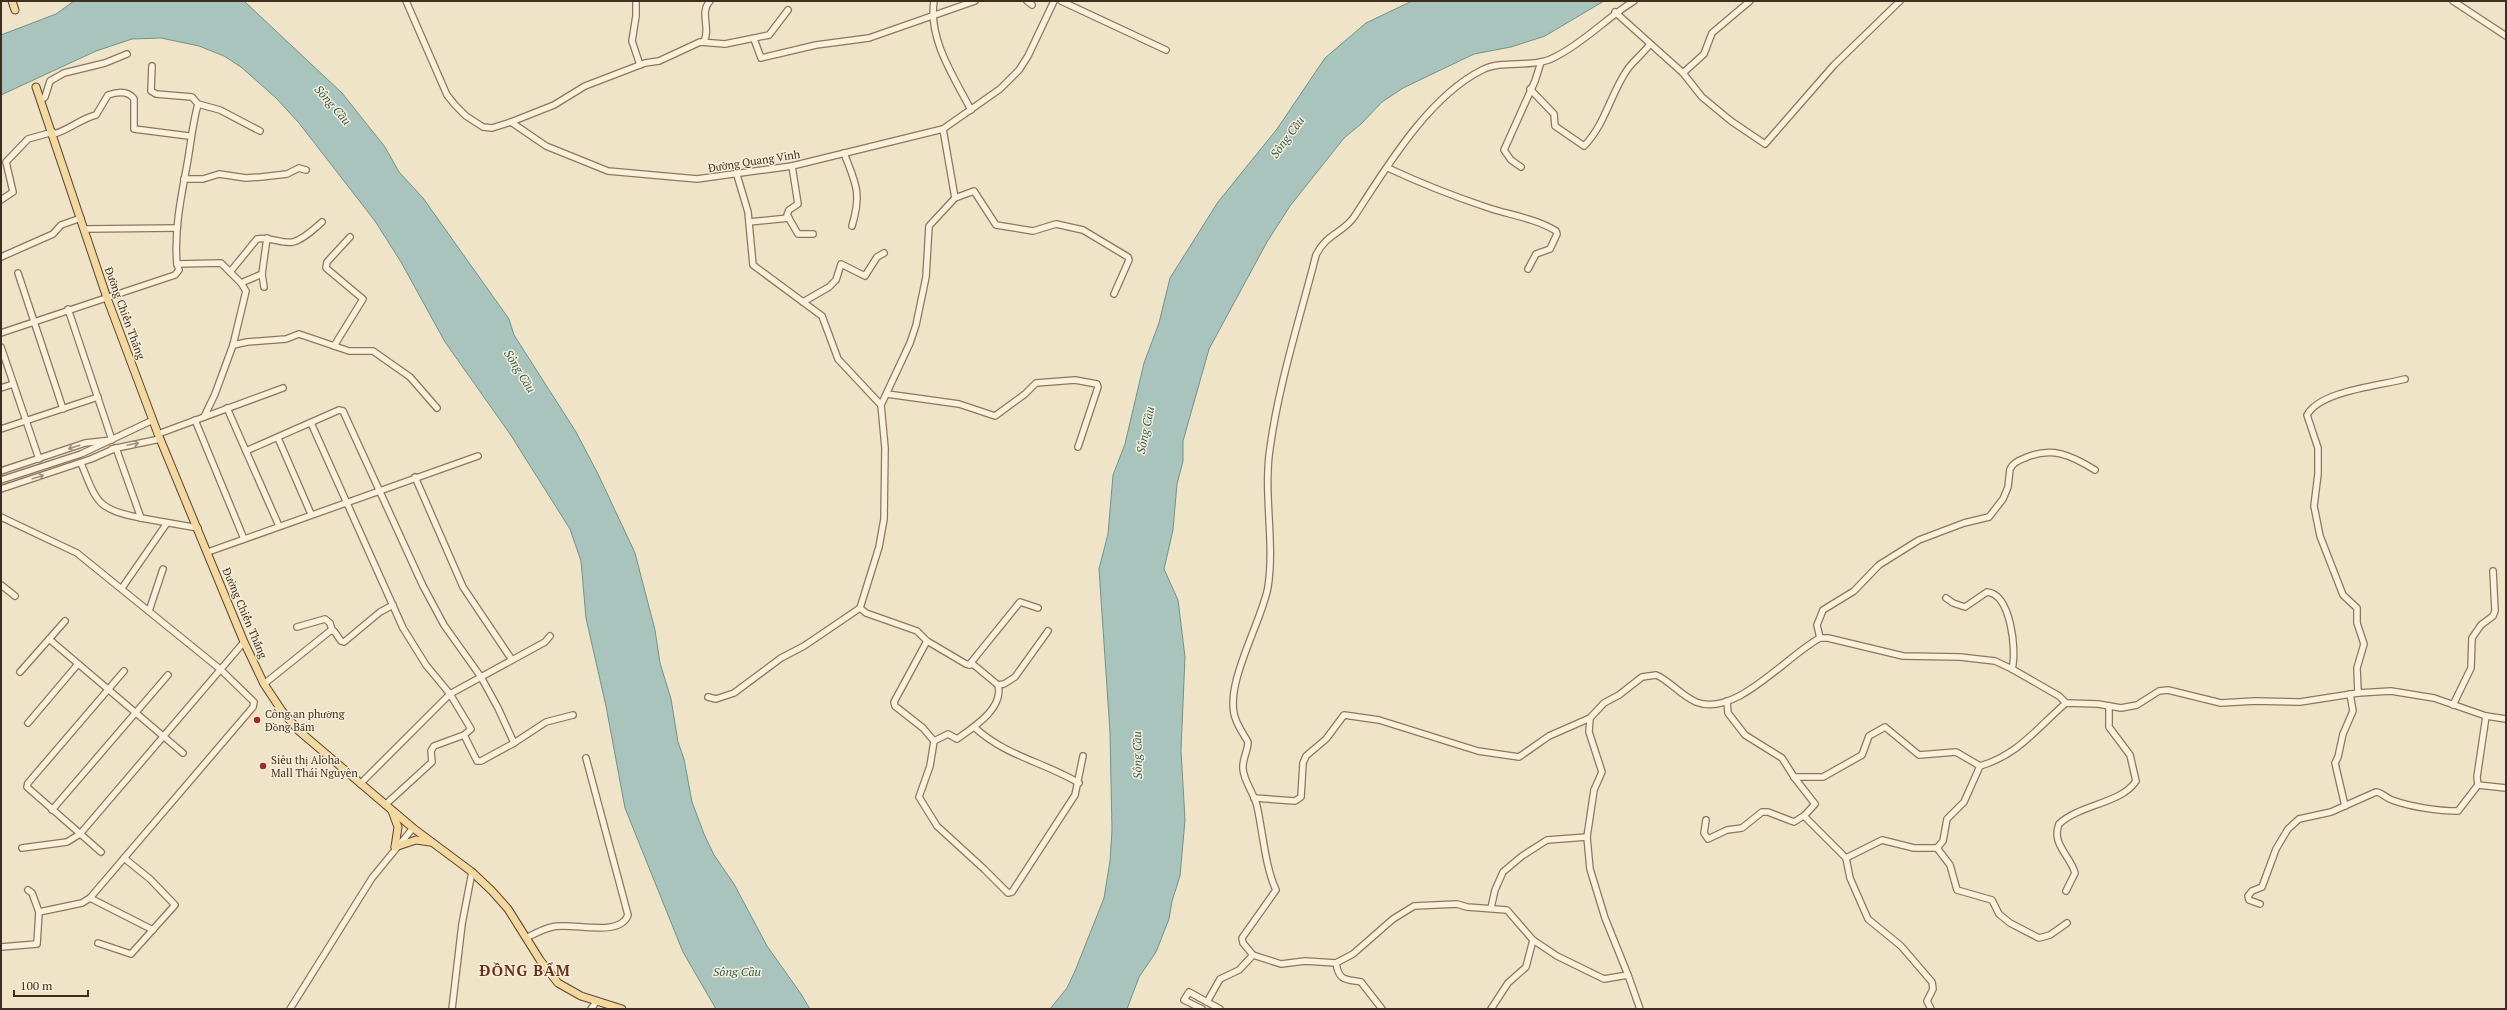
<svg xmlns="http://www.w3.org/2000/svg" width="2507" height="1010" viewBox="0 0 2507 1010" font-family="'PT Serif',serif">
	<rect width="100%" height="100%" fill="#f0e4c8"/>
	<g fill="#a9c4bc" stroke="#6f938a">
		<polygon points="74,1 244,1 342,93 385,147 399,172 423,198 509,319 514,335 576,432 598,474 635,553 655,630 660,663 671,699 678,742 684,759 692,802 704,834 714,855 734,884 767,946 801,994 810,1009 716,1009 683,952 625,808 606,706 586,618 581,561 570,529 510,434 445,342 401,262 375,221 299,123 276,98 241,67 224,56 199,46 161,38 132,39 96,51 1,95 1,35 56,14"/>
		<polygon points="1412,1 1604,1 1545,36 1511,47 1474,54 1403,88 1382,102 1361,124 1344,138 1290,206 1267,242 1209,349 1183,441 1183,461 1177,484 1173,530 1164,569 1178,600 1185,657 1181,750 1185,820 1180,876 1172,901 1169,919 1156,952 1139,977 1127,1009 1050,1009 1067,988 1075,971 1104,898 1110,861 1112,830 1110,732 1099,569 1108,534 1113,475 1125,444 1144,363 1159,323 1170,278 1218,202 1277,129 1325,58 1366,23"/>
	</g>
	<g fill="none" stroke-linecap="round" stroke-linejoin="round">
		<defs>
			<g id="minor">
				<polyline points="406,1 447,95 455,105 466,116 483,127 492,128 511,122 546,146 608,171 697,179 792,166 943,129 1000,89 1019,70 1028,56 1054,1"/>
				<polyline points="636,1 636,16 632,41 640,65"/>
				<path d="M934 1C928 39 954 77 971 110"/>
				<polyline points="1027,1 1032,5"/>
				<polyline points="1061,1 1166,50"/>
				<polyline points="2453,1 2506,36"/>
				<polyline points="1615,12 1683,73 1702,97 1731,121 1765,144 1834,65 1900,1"/>
				<polyline points="754,39 761,58 816,45 869,38 975,1"/>
				<path d="M704 41C711 29 699 12 710 1"/>
				<path d="M152 66 151 91 156 94 192 97 198 104C192 126 191 143 187 165 181 197 174 231 177 264"/>
				<polyline points="1683,73 1704,54 1712,33 1750,1"/>
				<path d="M1530 89 1554 114 1555 126 1584 146C1605 125 1611 93 1627 70 1633 61 1643 54 1650 44"/>
				<polyline points="41,100 45,97 50,81 64,73 105,63 127,54"/>
				<polyline points="198,104 220,110 260,131"/>
				<polyline points="511,122 554,105 585,86 645,63 659,61 700,42 725,44 769,35 788,10"/>
				<path d="M54 134C69 130 80 119 96 115L108 95C117 92 128 90 134 99V129L189 136"/>
				<path d="M844 153C856 185 862 192 852 226"/>
				<polyline points="792,166 798,204 789,210 787,215 798,234 813,234"/>
				<polyline points="1521,167 1511,160 1504,150 1535,81 1541,62"/>
				<path d="M1388 168C1420 183 1453 196 1486 207 1509 215 1535 218 1556 231L1557 234 1550 249 1536 254 1528 269"/>
				<polyline points="184,179 203,179 219,174 246,178 261,177 287,174 299,168 306,170"/>
				<polyline points="955,198 974,191 996,225 1033,231 1056,224 1083,230 1128,257 1129,260 1114,294"/>
				<polyline points="1,200 13,192 6,162 28,139 53,132"/>
				<polyline points="749,222 789,218"/>
				<polyline points="85,229 177,228"/>
				<polyline points="1,257 53,234 61,225 81,218"/>
				<path d="M230 272 257 239C269 236 281 244 293 242 304 239 314 229 322 222"/>
				<polyline points="18,273 63,409"/>
				<polyline points="241,283 262,274"/>
				<polyline points="264,287 262,274 267,238"/>
				<polyline points="803,302 829,287 836,280 841,264 865,276 877,257 884,253"/>
				<polyline points="1,333 175,275 179,270 177,264 221,263 241,283 246,291 233,345 215,394 204,417"/>
				<polyline points="233,345 247,342 286,339 299,334 349,351 373,351 410,377 437,408"/>
				<polyline points="334,346 363,299 326,268 327,262 350,237"/>
				<polyline points="1,347 39,459"/>
				<polyline points="1,388 13,384"/>
				<polyline points="887,394 959,404 995,416 1025,394 1036,383 1075,380 1097,384 1098,387 1078,447"/>
				<polyline points="881,405 910,343 916,325 926,277 929,226 955,198 943,129"/>
				<polyline points="227,408 279,526"/>
				<polyline points="195,420 244,539"/>
				<polyline points="311,423 403,628 426,665 450,694 471,729 464,735 434,746 431,751 432,762 385,805"/>
				<polyline points="1,429 98,397"/>
				<polyline points="158,434 283,388"/>
				<polyline points="278,438 311,514"/>
				<polyline points="112,449 160,439"/>
				<polyline points="246,451 339,410 343,411 423,586 444,625 481,677 498,708 514,743"/>
				<path d="M81 463C97 503 97 509 141 518"/>
				<polyline points="1,471 85,443 112,440 68,309"/>
				<polyline points="415,477 463,587 512,660"/>
				<polyline points="1,480 81,454 153,420"/>
				<polyline points="1,489 91,459 116,448 141,518 198,528"/>
				<polyline points="1,517 77,553 220,669 254,702 253,707 90,898 82,903 39,912 37,944 1,947"/>
				<polyline points="208,552 478,456"/>
				<polyline points="1,585 15,596"/>
				<polyline points="122,588 167,523"/>
				<path d="M1946 598 1953 603 1965 607 1987 592C2011 594 2017 651 2012 669"/>
				<path d="M860 608 866 613 917 631 927 641 966 664 974 665 998 685C1004 708 974 727 957 739L948 734 934 741"/>
				<polyline points="149,611 163,569"/>
				<polyline points="297,627 325,619 330,623 332,630"/>
				<path d="M1820 638 1817 625 1823 610 1854 591 1879 565 1919 540 1964 523 1989 517 2003 499 2008 487 2010 469C2013 463 2019 460 2025 458 2051 446 2071 455 2095 470"/>
				<polyline points="49,639 183,753"/>
				<polyline points="927,641 894,702 895,706 923,728 934,741 930,766 919,797 937,826 984,869 1008,893 1012,892 1075,795 1083,756"/>
				<polyline points="969,665 1020,602 1038,608"/>
				<polyline points="20,672 65,621"/>
				<polyline points="264,684 330,631 334,631 341,641 344,642 380,612 393,605"/>
				<polyline points="998,685 1004,684 1015,677 1048,631"/>
				<path d="M2358 693 2357 668 2364 644 2357 623V608L2343 595 2320 536 2314 506 2318 474V448L2307 415C2320 391 2378 386 2405 379"/>
				<polyline points="708,697 716,699 734,693 781,658 804,646 860,608 879,547 884,519 885,448 881,405 838,359 822,316 753,265 748,212 737,175"/>
				<polyline points="2453,705 2471,668 2472,638 2481,625 2493,616 2495,611 2493,571"/>
				<polyline points="1590,718 1589,732 1602,772 1594,790 1587,837 1590,869 1605,918 1628,975"/>
				<polyline points="28,723 78,664"/>
				<path d="M974 727C1007 757 1042 761 1079 783"/>
				<polyline points="464,735 477,761 481,761 514,743 546,722 573,715"/>
				<polyline points="1794,777 1823,777 1862,755 1869,736 1885,727 1919,755 1956,752 1980,766"/>
				<polyline points="360,784 450,694 545,642 550,636"/>
				<polyline points="2478,785 2477,777 2486,716"/>
				<path d="M1254 798 1295 801 1301 797 1303 763 1306 756 1326 739 1344 715 1379 720 1478 751 1519 757 1549 736 1590 718 1604 703 1619 695 1642 677 1656 675C1669 680 1680 695 1696 702 1736 718 1787 655 1820 638H1828L1903 656 1960 657 1995 661 2012 669 2059 696 2066 703"/>
				<polyline points="2345,806 2335,763 2338,757 2343,734 2353,711 2350,694"/>
				<polyline points="52,810 168,675"/>
				<polyline points="1804,816 1846,858 1850,878 1868,919 1901,946 1932,982 1933,989 1927,1001 1931,1009"/>
				<polyline points="1706,820 1704,833 1708,839 1727,830 1742,828 1762,812 1768,812 1794,822 1805,815 1815,804 1794,777 1782,758 1745,735 1728,713 1727,701"/>
				<polyline points="22,848 67,842 80,834 244,642"/>
				<path d="M1937 848 1943 841 1947 819 1964 802 1980 766C2018 755 2037 728 2066 703L2098 704 2121 708 2137 705 2159 691 2168 690 2221 703 2255 701 2300 702 2358 693 2391 691 2434 698 2486 716 2506 719"/>
				<polyline points="101,852 27,787 28,783 124,671"/>
				<polyline points="1846,858 1882,840 1914,848 1937,848 1950,865 1957,890 1992,900 1999,914 2010,923 2039,938 2050,935 2067,923"/>
				<polyline points="28,890 32,893 39,912"/>
				<path d="M2066 891 2075 873C2070 855 2051 844 2059 824 2080 804 2121 804 2136 781L2130 755 2109 727V706"/>
				<polyline points="90,898 153,930"/>
				<path d="M2260 904 2249 900 2248 896 2252 891 2262 887 2276 849 2288 829 2299 819 2331 812 2376 792C2381 792 2386 798 2392 800 2411 807 2438 811 2458 811L2478 785 2506 788"/>
				<polyline points="1491,908 1495,890 1503,872 1522,856 1547,840 1587,837"/>
				<path d="M526 938C534 934 543 929 552 927 572 922 620 938 628 915L586 758"/>
				<polyline points="98,943 131,954 175,905 150,879 124,858"/>
				<path d="M1253 955 1243 943 1242 938 1276 890C1265 866 1263 833 1257 806 1254 793 1244 782 1243 769 1242 759 1248 751 1248 742 1244 735 1239 728 1236 720 1222 687 1262 622 1268 587 1275 542 1263 494 1270 448 1279 383 1300 318 1316 255 1326 234 1343 233 1354 217 1386 168 1428 97 1482 70 1504 59 1533 69 1555 57 1585 42 1606 18 1634 1"/>
				<path d="M1336 963C1339 982 1346 979 1361 982L1382 1009"/>
				<polyline points="1207,1002 1220,979 1239,970 1253,955 1281,964 1305,961 1336,963 1353,954 1393,919 1414,906 1457,904 1467,907 1507,910 1533,940 1557,956 1604,979 1628,975 1640,1009"/>
				<polyline points="290,1009 372,878 413,828"/>
				<polyline points="452,1009 462,924 472,872"/>
				<polyline points="591,1009 597,1001"/>
				<polyline points="1202,1009 1184,1000 1189,992 1220,1009"/>
				<polyline points="1491,1009 1508,983 1526,967 1533,940"/>
			</g>
			<g id="major">
				<polyline points="12,1 15,10"/>
				<polyline points="36,87 107,298 158,434 244,642 264,684 282,711 299,731 413,828 472,872 492,891 508,909 540,960 558,983 581,996 622,1009"/>
				<polyline points="392,811 398,827 395,847"/>
				<polyline points="395,847 416,840 430,842"/>
			</g>
		</defs>
		<use href="#minor" stroke="#8d765c" stroke-width="8"/>
		<use href="#major" stroke="#5b4430" stroke-width="9"/>
		<use href="#minor" stroke="#faf1dc" stroke-width="5.5"/>
		<use href="#major" stroke="#f3d9a0" stroke-width="7"/>
	</g>
	<defs><path id="oneway-shaft" d="M-6 0H5M1.5-3L5.5 0L1.5 3" fill="none" stroke-width="1.6" stroke-linecap="round" stroke-linejoin="round"/></defs>
	<g stroke="#9c907e">
		<use href="#oneway-shaft" transform="translate(133 444) rotate(-12)"/>
		<use href="#oneway-shaft" transform="translate(74 447) rotate(162)"/>
		<use href="#oneway-shaft" transform="translate(38 477) rotate(-18)"/>
	</g>
	<g fill="#9e2a2b" stroke="#f7eed8" stroke-width="1.5">
		<circle cx="257" cy="720" r="4"/>
		<circle cx="263" cy="766" r="4"/>
	</g>
	<g text-anchor="middle" dominant-baseline="central" stroke-width="3" stroke-linejoin="round" paint-order="stroke">
		<g font-size="11" fill="#3d2e20" stroke="#f7eed8">
			<text transform="translate(754 161) rotate(-9)">Đường Quang Vinh</text>
			<text transform="translate(125 313) rotate(70)">Đường Chiến Thắng</text>
			<text transform="translate(245 613) rotate(67)">Đường Chiến Thắng</text>
		</g>
		<g font-size="11" fill="#3d2e20" stroke="#f7eed8" text-anchor="start">
			<text x="265" y="714">Công an phường<tspan x="265" dy="13">Đồng Bẩm</tspan></text>
			<text x="271" y="760">Siêu thị Aloha<tspan x="271" dy="13">Mall Thái Nguyên</tspan></text>
		</g>
		<g font-size="12" font-style="italic" fill="#2f5d5a" stroke="#f7eed8">
			<text transform="translate(333 105) rotate(49)">Sông Cầu</text>
			<text transform="translate(1287 137) rotate(-54)">Sông Cầu</text>
			<text transform="translate(520 371) rotate(58)">Sông Cầu</text>
			<text transform="translate(1145 430) rotate(-78)">Sông Cầu</text>
			<text transform="translate(1137 755) rotate(-91)">Sông Cầu</text>
			<text x="737" y="971">Sông Cầu</text>
		</g>
		<g font-size="15" font-weight="bold" letter-spacing="1" fill="#6b2e1e" stroke="#f7eed8">
			<text x="525" y="970">ĐỒNG BẨM</text>
		</g>
	</g>
	<rect width="2507" height="1010" fill="none" stroke="#3d2e20" stroke-width="4"/>
	<path d="M14 990v6h74v-6" fill="none" stroke="#3d2e20" stroke-width="2"/>
	<text x="20" y="990" font-size="12" fill="#3d2e20" stroke="#f7eed8" stroke-width="3" paint-order="stroke">100 m</text>
</svg>
